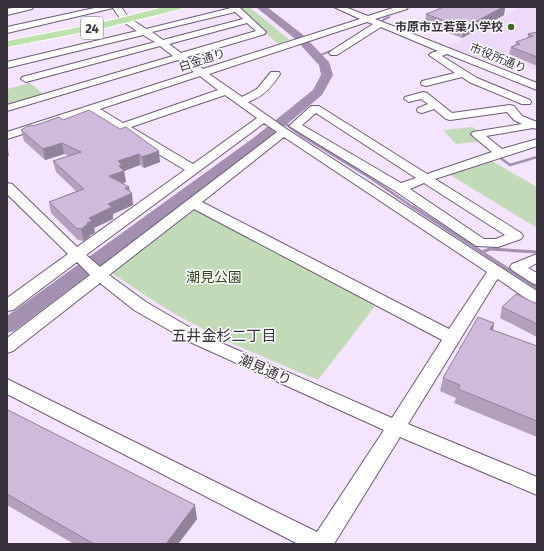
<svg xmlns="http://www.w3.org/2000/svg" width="544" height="551" viewBox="0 0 544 551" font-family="'Fira Sans','Noto Sans JP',sans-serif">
	<rect width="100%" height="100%" fill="#f4e4fe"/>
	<polygon fill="#edd9fa" points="521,7 537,7 537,70 501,56 485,62 448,47"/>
	<g fill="#c3dab9">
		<polygon points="249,7 290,40 278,44 237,8"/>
		<polygon points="30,83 46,96 7,108 7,89"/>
		<polygon points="472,127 482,133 485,141 456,144 443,130"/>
		<polygon points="490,160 537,187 537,228 447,173"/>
		<path d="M198 208 376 305 318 380C275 362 232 345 192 323 164 309 139 291 113 274V269L192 209Z"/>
	</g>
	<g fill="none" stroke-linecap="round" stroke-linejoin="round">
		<g stroke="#a490b0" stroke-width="2">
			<polyline points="383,20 389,17"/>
			<polyline points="339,46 361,32"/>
			<polyline points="318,56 333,50"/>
		</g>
		<g stroke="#a490b0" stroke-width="2.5">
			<polyline points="282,121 299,134 372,179 414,208"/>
			<polyline points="499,157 510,165 537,157"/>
		</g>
		<g stroke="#a490b0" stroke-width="3">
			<polyline points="413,207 537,288"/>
			<polyline points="482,252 490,249 537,252"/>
		</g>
		<polygon fill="#a490b0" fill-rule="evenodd" points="256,7 267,7 302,34 329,62 333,75 322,95 262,145 14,331 7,333 7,316 252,139 313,90 321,75 319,65 294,38"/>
		<defs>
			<g id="minor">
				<polygon points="18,7 33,7 32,9 7,15 7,9"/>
				<path d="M99 7H121L128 17 146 29 231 8 230 7H239L266 32 265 34 187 57 203 69 360 19 334 7H345L368 16 396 7H408L407 9 375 19 537 83V90L447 54 442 56 477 78 530 100 531 102 530 104H522L469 82 462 77 426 86 422 85 421 83 422 81 455 73 429 55 431 53 438 51 381 27 337 55H331L329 53 331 51 373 24 367 22 209 74 242 97 257 89 271 72H279L280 74C272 87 263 97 248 102L288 130 537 291V303L531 302 498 279 496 281 408 424 537 477V495L400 437 334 544H298L7 394V379L317 532 384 430 190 342 134 310 100 283 13 351 7 353V338L90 275 77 262 13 310 7 311V298L68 254 7 194V183L12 184 77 247 185 170 90 113 7 139V132L194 72 178 60 7 111V105L173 56 160 46 26 82 21 79 22 77 155 42 143 35 7 68V62L137 31 122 21 113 8 7 33V27ZM235 12 243 19 163 40 152 32ZM247 23 256 31 181 53 169 44ZM200 76 218 90 123 123 100 109ZM225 95 257 118 193 164 131 127ZM264 123 277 132 100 267 86 255ZM284 137 487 272 449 329 202 202ZM194 209 442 340 392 418 201 334 146 302 109 275Z"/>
				<path d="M423 92 427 93 452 113 510 105 514 106 522 116 537 122V129L533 128 486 136 502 149 537 139V146L435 179 521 233 523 236 521 239 498 247 476 246 395 191 289 126 311 106H319L427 174 492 152 473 136 471 134 473 132 522 124 514 120 507 112 450 120 446 119 434 109 422 113 418 112 417 110 418 108 428 104 421 99 409 102 404 99 405 97ZM316 113 416 178 401 183 302 125ZM424 183 505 235 496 239H484L410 189Z"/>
				<polygon points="537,254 537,263 528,268 537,273 537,285 532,283 512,270 510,267 512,264"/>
			</g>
			<polygon id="major" points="164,7 182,7 181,9 100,29 7,47 7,41 100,23"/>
		</defs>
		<use href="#minor" stroke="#6b5d74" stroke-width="2"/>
		<use href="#major" stroke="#fff" stroke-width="2"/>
		<use href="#minor" fill="#fff" fill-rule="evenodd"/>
		<use href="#major" fill="#bee2ac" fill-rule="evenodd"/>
	</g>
	<g fill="#b2a0bd">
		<polygon points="444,7 505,7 504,15 462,38 425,24 426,14"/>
		<polygon points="537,32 537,66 509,54 511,47 515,45 516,42 527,38 528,34"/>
		<polygon points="63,120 160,162 144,168 140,165 124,171 126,182 123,183 130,192 133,205 113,214 113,219 94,228 95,233 90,235 90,236 84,241 78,240 51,213 49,202 76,191 56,172 53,161 69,156 64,154 45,160 24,141 21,130 36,125"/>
		<polygon points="537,304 537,337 500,318 502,307"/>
		<polygon points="494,323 493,330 537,346 537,437 454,403 456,398 440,391 443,378"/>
		<polygon points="7,411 197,519 178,544 74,544 7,505"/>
	</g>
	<g fill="#91829a">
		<polygon points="503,7 505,7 504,15 462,38 464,28"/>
		<polygon points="62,143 64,154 45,160 43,149"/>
		<polygon points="7,150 8,150 9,156 7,156"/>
		<polygon points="159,151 160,162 144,168 142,157"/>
		<polygon points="139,154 140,165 124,171 126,182 111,187 109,176 118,161"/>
		<polygon points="129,187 130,194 132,193 133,205 113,214 113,219 94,228 95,233 90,235 90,236 84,241 81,229 87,223 89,218 108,204 125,188"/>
		<polygon points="494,323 491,337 490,329"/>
		<polygon points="195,505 197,519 178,544 166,544"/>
	</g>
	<g fill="#cfbadc" stroke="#91829a">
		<polygon points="444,7 503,7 464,28 426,14"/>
		<polygon points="537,32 537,57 511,47 520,44 516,42 533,36 528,34"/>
		<polygon points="89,110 120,129 126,127 159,151 142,157 139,154 118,161 122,165 119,166 124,171 109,176 129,187 125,188 132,193 108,204 112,207 89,218 92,221 87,223 88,224 81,229 76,228 49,202 84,189 53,161 81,152 62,143 43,149 21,130 28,126 36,125 59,117 63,120"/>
		<polygon points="516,294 537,304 537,324 502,307"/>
		<polygon points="478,317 494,323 490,329 537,346 537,421 458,389 460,385 443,378"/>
		<polygon points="8,410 195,505 166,544 94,544 7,494 7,411"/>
	</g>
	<circle fill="#3c6724" stroke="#fff" stroke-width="1.5" cx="511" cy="27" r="4"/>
	<g text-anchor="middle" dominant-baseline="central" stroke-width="3" stroke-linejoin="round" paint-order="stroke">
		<g font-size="12" font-weight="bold" fill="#38323c" stroke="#fff" text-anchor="end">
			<text x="503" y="27">市原市立若葉小学校</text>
		</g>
		<g font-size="12" fill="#38323c" stroke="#fff">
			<text transform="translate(498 58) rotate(22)">市役所通り</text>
			<text transform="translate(202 60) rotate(-18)">白金通り</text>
		</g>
		<rect fill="#fff" stroke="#747076" stroke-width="1" x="81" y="17" width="22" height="22" rx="3"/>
		<g font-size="13" font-weight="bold" fill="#38323c">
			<text x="92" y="28">24</text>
		</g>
		<g font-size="14" fill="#294718" stroke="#fff">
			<text x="214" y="277">潮見公園</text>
		</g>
		<g font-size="14" fill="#38323c" stroke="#fff">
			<text transform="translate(265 370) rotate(24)">潮見通り</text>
		</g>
		<g font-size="15" fill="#38323c" stroke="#fff">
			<text x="224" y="336">五井金杉二丁目</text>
		</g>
	</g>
	<rect width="544" height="551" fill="none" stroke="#38323c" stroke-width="16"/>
</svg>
